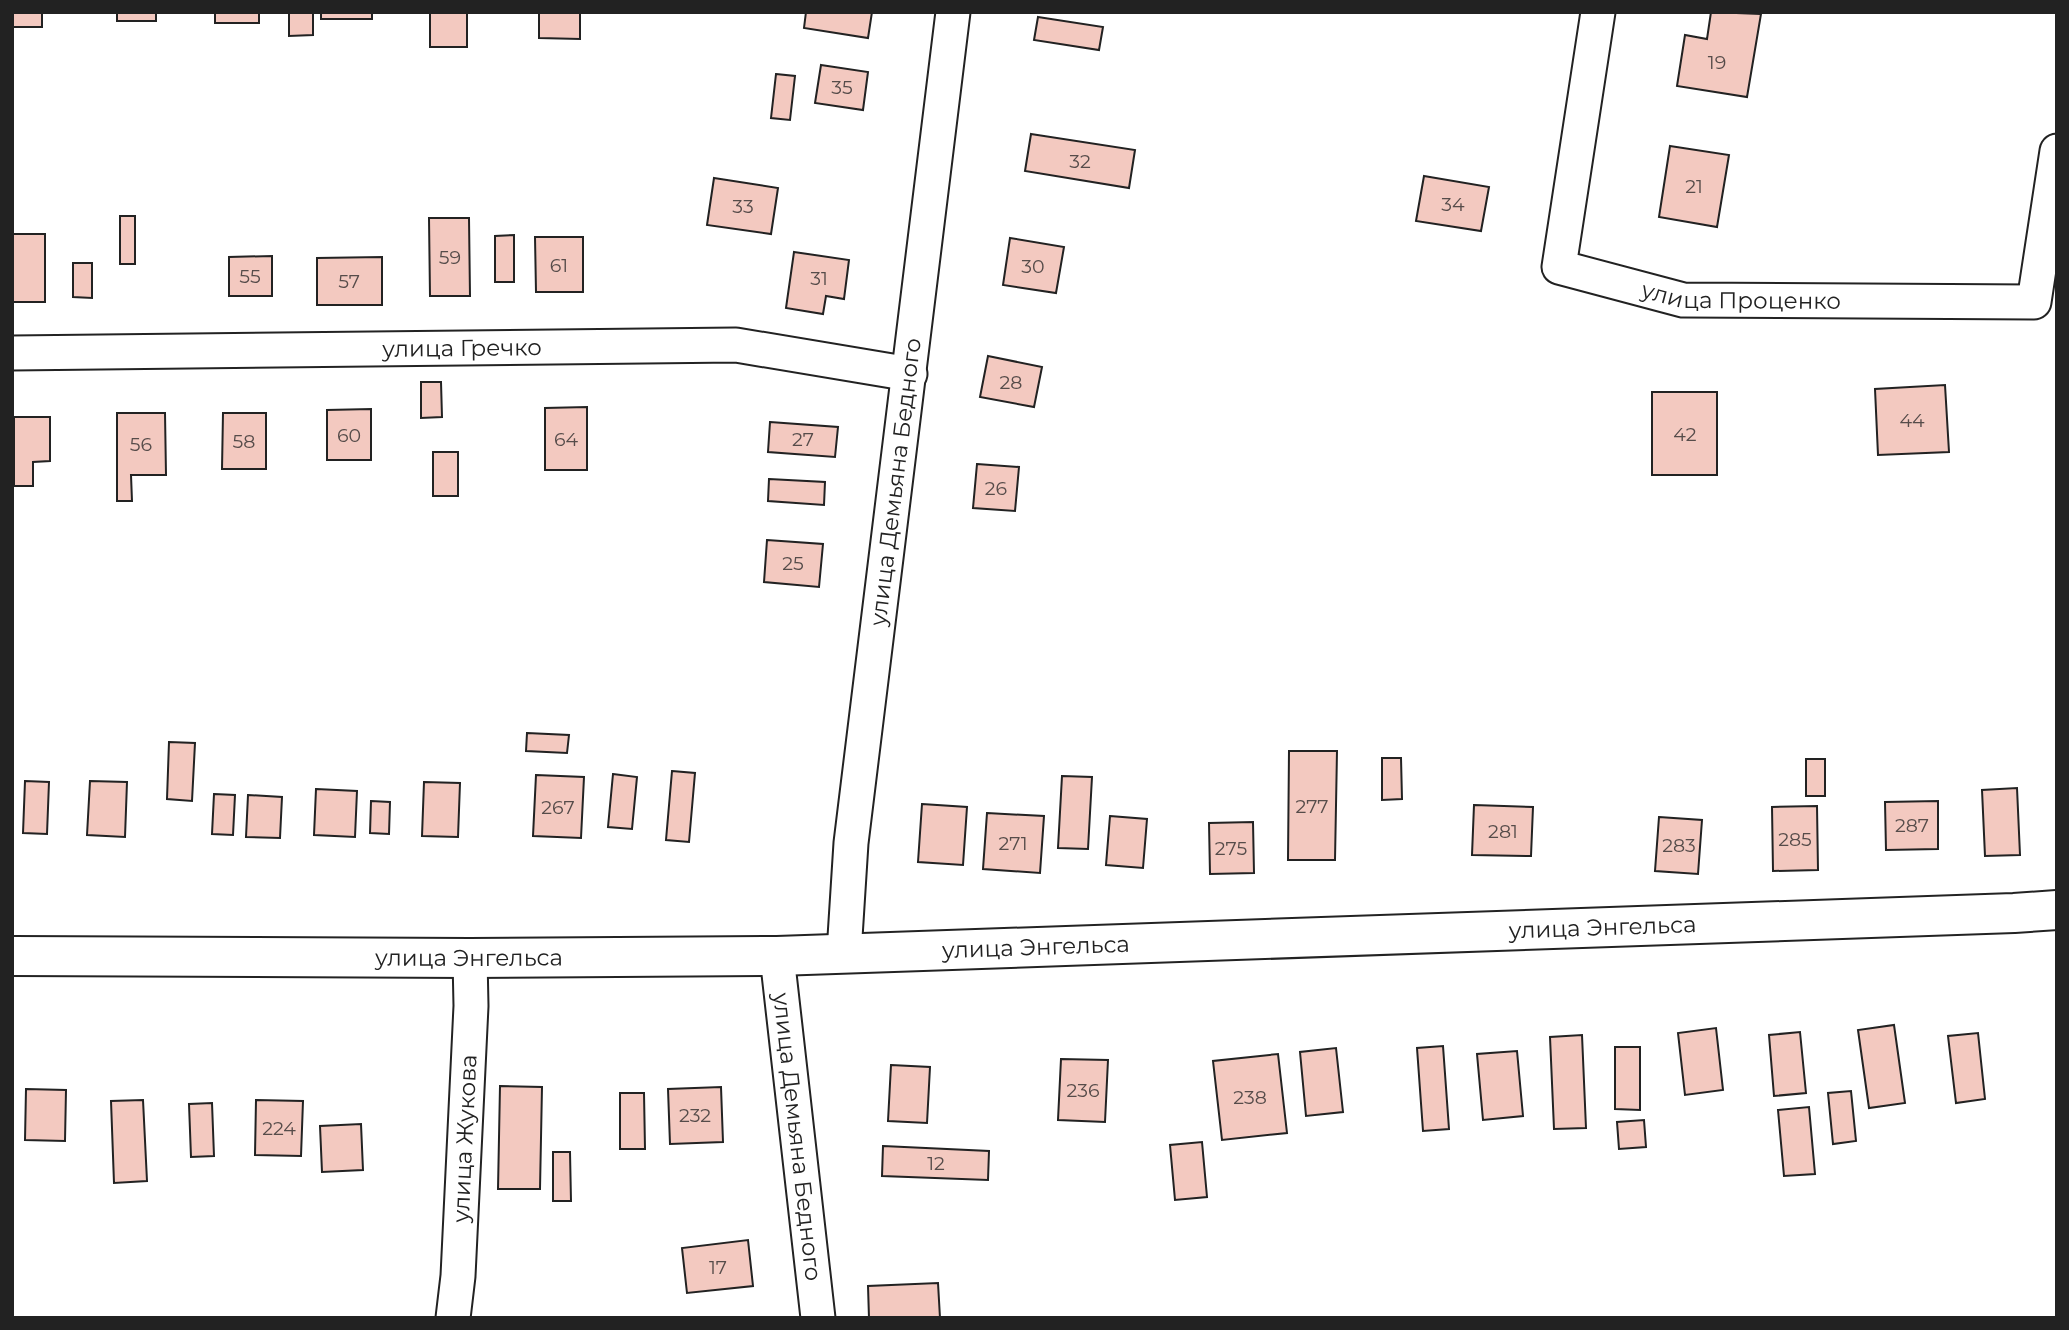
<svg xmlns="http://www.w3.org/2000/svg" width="2069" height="1330" viewBox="0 0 2069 1330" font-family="Montserrat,sans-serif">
	<rect width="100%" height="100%" fill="#fff"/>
	<g fill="#f3c9c0" stroke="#222" stroke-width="2">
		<rect x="12" y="12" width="30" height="15"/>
		<rect x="117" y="12" width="39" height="9"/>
		<rect x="215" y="12" width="44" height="11"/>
		<polygon points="289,12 313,12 313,35 289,36"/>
		<rect x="321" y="12" width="51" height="7"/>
		<rect x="430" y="12" width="37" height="35"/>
		<polygon points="539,12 580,12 580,39 539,38"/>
		<polygon points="806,12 872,12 868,38 804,28"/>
		<polygon points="1711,12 1761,14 1747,97 1677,86 1685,35 1707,39"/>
		<polygon points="1038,17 1103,27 1099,50 1034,40"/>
		<polygon points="821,65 868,72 863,110 815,103"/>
		<polygon points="776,74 795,76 790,120 771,118"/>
		<polygon points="1031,134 1135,150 1129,188 1025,171"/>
		<polygon points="1670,146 1729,155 1717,227 1659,217"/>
		<polygon points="1424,176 1489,187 1481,231 1416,221"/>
		<polygon points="714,178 778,188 771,234 707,225"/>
		<rect x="120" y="216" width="15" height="48"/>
		<polygon points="429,218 469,218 470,296 430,296"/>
		<rect x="12" y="234" width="33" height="68"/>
		<polygon points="514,235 514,282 495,282 495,236"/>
		<polygon points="535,237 583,237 583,292 536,292"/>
		<polygon points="1010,238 1064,247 1056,293 1003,285"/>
		<polygon points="794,252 849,260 844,299 826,296 823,314 786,308"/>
		<polygon points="272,256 272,296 229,296 229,257"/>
		<polygon points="382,257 382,305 317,305 317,258"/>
		<polygon points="73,263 92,263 92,298 73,297"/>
		<polygon points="988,356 1042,367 1034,407 980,397"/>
		<polygon points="421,382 441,382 442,417 421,418"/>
		<polygon points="1945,385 1949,452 1878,455 1875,389"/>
		<rect x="1652" y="392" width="65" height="83"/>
		<polygon points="587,407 587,470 545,470 545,408"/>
		<polygon points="371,409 371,460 327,460 327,410"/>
		<polygon points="117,413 165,413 166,475 131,475 132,501 117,501"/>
		<polygon points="223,413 266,413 266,469 222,469"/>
		<polygon points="14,417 50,417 50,461 33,462 33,486 14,486"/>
		<polygon points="770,422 838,427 835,457 768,452"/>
		<rect x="433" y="452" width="25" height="44"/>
		<polygon points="977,464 1019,467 1015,511 973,508"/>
		<polygon points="769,479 825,482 824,505 768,501"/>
		<polygon points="767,540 823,544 819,587 764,582"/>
		<polygon points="527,733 569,735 567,753 526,751"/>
		<polygon points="169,742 195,743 192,801 167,799"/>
		<polygon points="1289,751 1337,751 1335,860 1288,860"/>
		<polygon points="1382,758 1401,758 1402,799 1382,800"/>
		<rect x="1806" y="759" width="19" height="37"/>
		<polygon points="672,771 695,773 689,842 666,840"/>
		<polygon points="613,774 637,777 632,829 608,827"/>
		<polygon points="536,775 584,777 581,838 533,836"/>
		<polygon points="1062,776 1092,777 1088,849 1058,848"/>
		<polygon points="25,781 49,782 47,834 23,833"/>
		<polygon points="90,781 127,782 125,837 87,835"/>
		<polygon points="424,782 460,783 458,837 422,836"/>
		<polygon points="2017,788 2020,855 1985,856 1982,790"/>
		<polygon points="316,789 357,791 355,837 314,835"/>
		<polygon points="214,794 235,795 233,835 212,834"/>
		<polygon points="248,795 282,797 280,838 246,837"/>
		<polygon points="371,801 390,802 389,834 370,833"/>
		<polygon points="1938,801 1938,849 1886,850 1885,802"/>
		<polygon points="922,804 967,807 963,865 918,862"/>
		<polygon points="1474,805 1533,807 1531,856 1472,855"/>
		<polygon points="1817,806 1818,870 1773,871 1772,807"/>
		<polygon points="987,813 1044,816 1040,873 983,869"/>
		<polygon points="1110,816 1147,819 1143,868 1106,865"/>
		<polygon points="1659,817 1702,820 1698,874 1655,871"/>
		<polygon points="1253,822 1254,873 1210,874 1209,823"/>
		<polygon points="1894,1025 1905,1103 1869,1108 1858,1030"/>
		<polygon points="1716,1028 1723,1090 1685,1095 1678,1033"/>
		<polygon points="1800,1032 1806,1093 1774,1096 1769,1035"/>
		<polygon points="1978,1033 1985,1099 1956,1103 1948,1036"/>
		<polygon points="1582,1035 1586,1128 1554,1129 1550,1037"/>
		<polygon points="1443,1046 1449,1129 1423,1131 1417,1048"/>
		<polygon points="1615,1047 1640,1047 1640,1110 1615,1109"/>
		<polygon points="1336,1048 1343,1112 1306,1116 1300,1052"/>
		<polygon points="1517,1051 1523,1116 1483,1120 1477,1054"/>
		<polygon points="1278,1054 1287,1133 1222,1140 1213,1061"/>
		<polygon points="1061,1059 1108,1060 1105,1122 1058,1120"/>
		<polygon points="891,1065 930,1067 927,1123 888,1121"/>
		<polygon points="500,1086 542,1087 540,1189 498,1189"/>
		<polygon points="721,1087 723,1142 670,1144 668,1089"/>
		<polygon points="26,1089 66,1090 65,1141 25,1140"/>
		<polygon points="1851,1091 1856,1141 1833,1144 1828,1093"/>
		<polygon points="620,1093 644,1093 645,1149 620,1149"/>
		<polygon points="143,1100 147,1181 114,1183 111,1101"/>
		<polygon points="256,1100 303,1101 301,1156 255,1155"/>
		<polygon points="212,1103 214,1156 191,1157 189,1104"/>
		<polygon points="1809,1107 1815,1174 1784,1176 1778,1110"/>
		<polygon points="1644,1120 1646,1147 1619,1149 1617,1122"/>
		<polygon points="361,1124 363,1170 322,1172 320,1126"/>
		<polygon points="1202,1142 1207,1197 1175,1200 1170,1145"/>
		<polygon points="883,1146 989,1151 988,1180 882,1176"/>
		<polygon points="553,1152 570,1152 571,1201 553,1201"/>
		<polygon points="748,1240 753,1286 687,1293 682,1248"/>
		<polygon points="938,1283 940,1318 869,1318 868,1286"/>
	</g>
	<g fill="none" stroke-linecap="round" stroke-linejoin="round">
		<defs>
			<g id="street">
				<path id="s1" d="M1598 12 1559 267 1683 300 2034 302 2057 151"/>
				<path id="s2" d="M12 353 736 345 910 374"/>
				<path id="s3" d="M844 953 851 843 953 12"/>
				<path id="s4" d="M777 956 818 1318"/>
				<path id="s5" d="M453 1318 458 1276 471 1006 470 958"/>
			</g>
			<g id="secondary">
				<path id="s6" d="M12 956 470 958 777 956 2014 913 2057 910"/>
			</g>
		</defs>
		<use href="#street" stroke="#222" stroke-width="37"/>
		<use href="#secondary" stroke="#222" stroke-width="42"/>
		<use href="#street" stroke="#fff" stroke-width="33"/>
		<use href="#secondary" stroke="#fff" stroke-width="38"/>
	</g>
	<g text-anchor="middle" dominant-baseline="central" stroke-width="5" stroke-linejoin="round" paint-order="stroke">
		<g font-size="19" fill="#564c4a">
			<text x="1717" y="62">19</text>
			<text x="842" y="87">35</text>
			<text x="1080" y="161">32</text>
			<text x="1694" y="186">21</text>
			<text x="1453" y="204">34</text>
			<text x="743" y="206">33</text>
			<text x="450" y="257">59</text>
			<text x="559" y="265">61</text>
			<text x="1033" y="266">30</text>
			<text x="250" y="276">55</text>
			<text x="819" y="278">31</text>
			<text x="349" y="281">57</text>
			<text x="1011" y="382">28</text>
			<text x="1912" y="420">44</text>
			<text x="1685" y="434">42</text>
			<text x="349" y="435">60</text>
			<text x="566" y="439">64</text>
			<text x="803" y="439">27</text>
			<text x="244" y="441">58</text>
			<text x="141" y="444">56</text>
			<text x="996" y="488">26</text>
			<text x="793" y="563">25</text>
			<text x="1312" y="806">277</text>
			<text x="558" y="807">267</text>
			<text x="1912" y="825">287</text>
			<text x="1503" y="831">281</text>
			<text x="1795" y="839">285</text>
			<text x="1013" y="843">271</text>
			<text x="1679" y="845">283</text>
			<text x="1231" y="848">275</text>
			<text x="1083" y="1090">236</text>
			<text x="1250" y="1097">238</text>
			<text x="695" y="1115">232</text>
			<text x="279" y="1128">224</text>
			<text x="936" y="1163">12</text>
			<text x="718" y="1267">17</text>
		</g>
		<g font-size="23" fill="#222" stroke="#fff">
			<text stroke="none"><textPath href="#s1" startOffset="444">улица Проценко</textPath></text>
			<text stroke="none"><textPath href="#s2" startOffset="450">улица Гречко</textPath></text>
			<text stroke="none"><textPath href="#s3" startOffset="474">улица Демьяна Бедного</textPath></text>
			<text stroke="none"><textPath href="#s6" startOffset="1591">улица Энгельса</textPath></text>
			<text stroke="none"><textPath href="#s6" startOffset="1024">улица Энгельса</textPath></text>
			<text stroke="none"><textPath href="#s6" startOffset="457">улица Энгельса</textPath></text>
			<text stroke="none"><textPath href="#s4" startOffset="182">улица Демьяна Бедного</textPath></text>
			<text stroke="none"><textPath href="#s5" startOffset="180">улица Жукова</textPath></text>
		</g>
	</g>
	<rect width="2069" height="1330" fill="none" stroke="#222222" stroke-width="28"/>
</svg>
